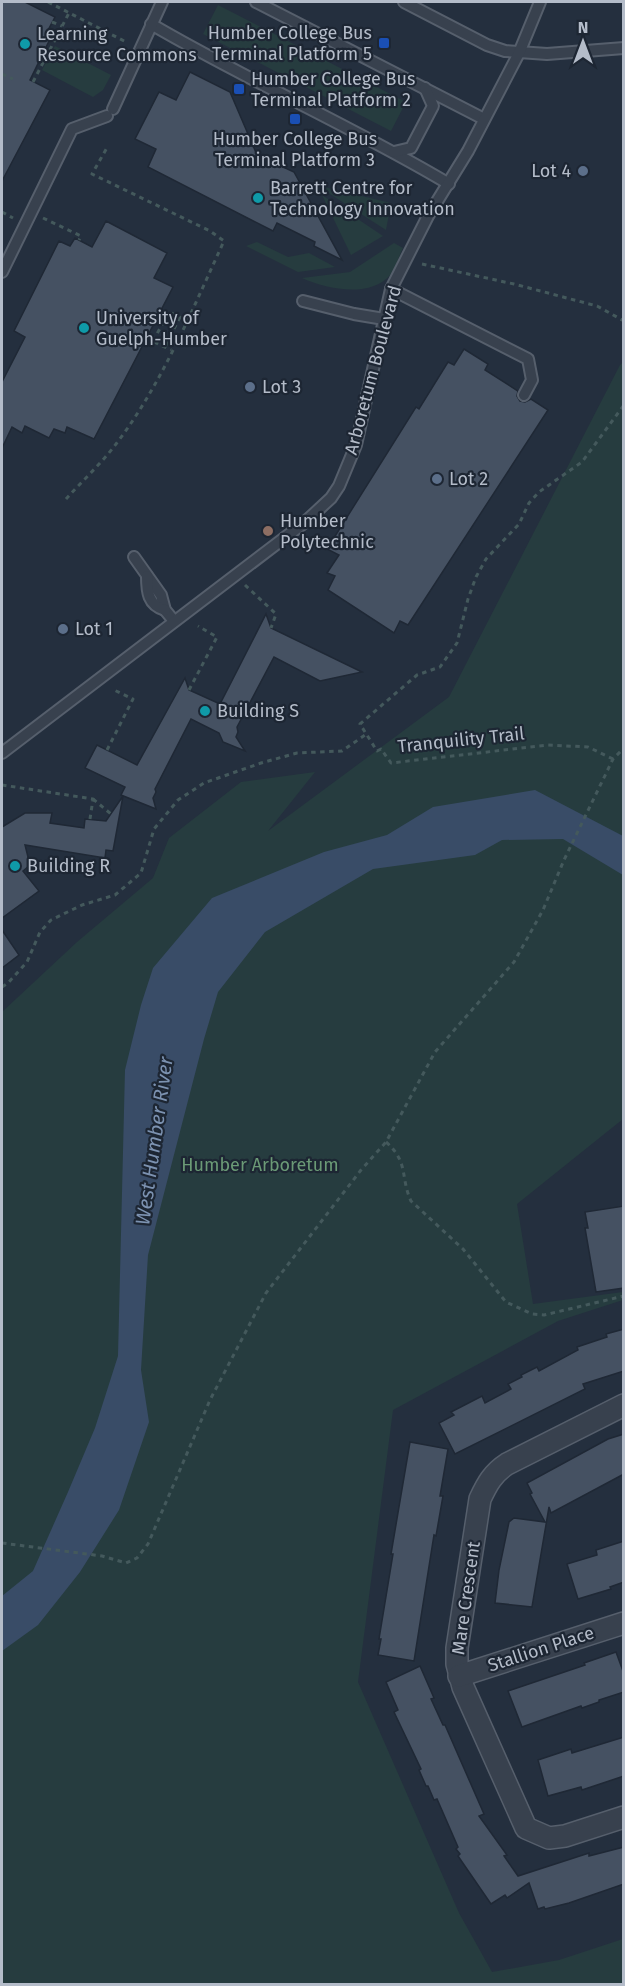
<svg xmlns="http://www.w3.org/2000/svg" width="625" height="1986" viewBox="0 0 625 1986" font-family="'Fira Sans',sans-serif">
	<rect width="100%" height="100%" fill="#242f3e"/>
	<g fill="#263c3f">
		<polygon points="218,5 406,102 391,131 203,34"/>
		<polygon points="55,46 111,75 103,90 93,97 42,70"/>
		<polygon points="316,185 391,203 386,230"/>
		<polygon points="322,195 383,236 351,255"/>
		<polygon points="257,242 288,257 309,253 335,267 298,272 246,246"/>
		<path d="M394 243 403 248C399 256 396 267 391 274 371 299 326 289 302 278L350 272Z"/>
		<polygon points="623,362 623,1119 517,1204 533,1304 623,1292 623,1300 558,1321 393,1410 358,1682 459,1913 492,1972 559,1960 623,1939 623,1984 2,1984 2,1012 77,942 153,878 169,838 241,782 315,772 268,831 449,697 620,365"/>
	</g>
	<polygon fill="#394c67" points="535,790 623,836 623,875 563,839 502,840 475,855 373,869 265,932 218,992 204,1039 148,1255 141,1370 149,1422 119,1510 80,1572 38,1625 2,1651 2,1596 33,1571 68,1492 95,1428 118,1356 125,1070 141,1005 153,968 212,898 324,852 387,835 433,807"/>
	<g fill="#455162" stroke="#1f2835" stroke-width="1.5">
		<polygon points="2,2 25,2 55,17 46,34 51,37 30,80 50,90 2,181"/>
		<polygon points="190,72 230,92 257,155 294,172 342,260 314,246 315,242 277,223 273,231 148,167 156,149 135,139 159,92 176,100"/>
		<polygon points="106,221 167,253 154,278 173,287 94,439 67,427 65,433 54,429 49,438 25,426 22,433 12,427 2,448 2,382 25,337 14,331 59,241 70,246 75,238 92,247"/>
		<polygon points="464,349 488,364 485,370 518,391 517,396 520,401 525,402 531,399 548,410 408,625 400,621 394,633 328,590 335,576 327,573 339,555 327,549 416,407 419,409 448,362 454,365"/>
		<polygon points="266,614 271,628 362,672 320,681 274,657 237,727 238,732 236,737 245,751 223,742 219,733 191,719 155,789 156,792 153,798 156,809 121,795 125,787 85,768 97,745 137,765 185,678 189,690 220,704"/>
		<polygon points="123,796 113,851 106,850 105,858 25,845 30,865 23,871 39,891 2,918 2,827 25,813 52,813 50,823 84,828 85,819 106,821"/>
		<polygon points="2,930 19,955 2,968"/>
		<polygon points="624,1206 624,1288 596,1292 585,1228 588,1228 585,1212"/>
		<polygon points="624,1329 624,1371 583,1384 585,1389 455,1454 439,1423 454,1415 451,1412 482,1396 485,1403 511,1389 508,1384 522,1377 521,1375 537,1367 539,1371 578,1350 577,1347 607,1337 606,1334"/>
		<polygon points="624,1434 624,1474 551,1513 549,1507 532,1607 495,1603 499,1570 509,1522 514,1518 545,1522 530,1494 532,1493 527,1483 608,1439"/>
		<polygon points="410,1442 448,1449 440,1496 443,1496 436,1536 434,1535 414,1661 378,1655 381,1639 379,1639 393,1554 391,1554"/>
		<polygon points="624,1541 624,1582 610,1587 611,1589 578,1599 567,1564 597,1555 596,1550"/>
		<polygon points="616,1652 624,1674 624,1692 599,1700 599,1702 582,1708 581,1706 522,1727 508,1691 585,1665 584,1663"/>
		<polygon points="420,1666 434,1698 431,1699 443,1725 445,1725 484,1814 479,1816 507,1855 504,1856 518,1876 589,1853 589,1856 624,1847 624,1884 569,1903 545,1909 544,1907 538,1909 529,1883 507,1898 505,1895 491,1904 458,1856 460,1854 456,1849 458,1847 437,1799 434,1800 428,1786 426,1786 419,1770 421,1769 394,1712 398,1710 386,1682"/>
		<polygon points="624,1737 624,1776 582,1790 581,1787 548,1796 538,1760 571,1749 572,1753"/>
	</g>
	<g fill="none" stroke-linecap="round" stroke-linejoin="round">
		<defs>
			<g id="lane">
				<polyline points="256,2 484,119"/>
				<polyline points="404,2 487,45 505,51 547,54 624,48"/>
				<path d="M151 24C248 81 352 126 449 184"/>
				<polyline points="113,109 162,2"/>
				<polyline points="394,152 411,148 433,106 425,88"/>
				<polyline points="2,272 72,129 107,116"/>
				<polyline points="391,289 528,359 532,380 524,395"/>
				<polyline points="303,301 354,314 384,319"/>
				<polyline points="134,557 161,595 165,610 174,621"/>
				<path d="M147 576C147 592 148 605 165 610"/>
				<polyline points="2,753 304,523 331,498 339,486 356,445 391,289 428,216 468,151 519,53 540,2"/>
			</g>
			<g id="street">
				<path d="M624 1405 507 1464C493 1473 487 1484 480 1499L457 1648V1664L463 1687 526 1828 549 1838 565 1836 624 1817"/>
				<polyline points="459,1676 624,1623"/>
			</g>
		</defs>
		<use href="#lane" stroke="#565f6c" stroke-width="14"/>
		<use href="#street" stroke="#565f6c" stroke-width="24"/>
		<g stroke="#44595c" stroke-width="3" stroke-dasharray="4.5 4.5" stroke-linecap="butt">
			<polyline points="48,2 128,43"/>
			<polyline points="52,22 62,26"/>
			<polyline points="2,74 13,79"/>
			<polyline points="33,82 69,13"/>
			<polyline points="2,212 13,218"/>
			<polyline points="43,218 81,236 79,240"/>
			<polyline points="422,264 514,284 597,306 624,321"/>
			<polyline points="146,338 171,350"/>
			<polyline points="153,341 169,312 180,317 165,347"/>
			<path d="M66 499C82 481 101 464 116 444 162 384 192 310 224 241L210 231 92 174 108 146"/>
			<polyline points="245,585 276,614 271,628"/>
			<polyline points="189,690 217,637 198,626"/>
			<polyline points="107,750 133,699 114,690"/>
			<polyline points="613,759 588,747 548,745 391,763 381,749 377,751 360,724 417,675 440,667 457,643 468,599 476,577 486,559 519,524 529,503 539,492 582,462 624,405"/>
			<polyline points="2,785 93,799 90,819"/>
			<polyline points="93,799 111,814"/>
			<polyline points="2,987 8,983 27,962 40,932 51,920 82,905 115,895 141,873 154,829 178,800 204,783 261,763 297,753 342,751 365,735"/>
			<path d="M386 1142C409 1162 400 1177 411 1201L463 1249 506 1302 532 1314 544 1315 624 1296"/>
			<polyline points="2,1543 102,1556 126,1563 137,1558 148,1544 210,1400 266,1293 361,1170 386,1142 435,1052 514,962 543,910 564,860 613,759 624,748"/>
		</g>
		<use href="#lane" stroke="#38414e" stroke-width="10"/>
		<use href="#street" stroke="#38414e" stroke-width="21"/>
	</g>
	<g fill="#1a4fb4" stroke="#1d2633" stroke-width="2">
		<rect x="378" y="37" width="12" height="12" rx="3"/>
		<rect x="233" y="83" width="12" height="12" rx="3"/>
		<rect x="289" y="113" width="12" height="12" rx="3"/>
	</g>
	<g fill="#0f9aa8" stroke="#1d2633" stroke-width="2">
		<circle cx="25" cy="44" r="6"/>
		<circle cx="258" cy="198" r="6"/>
		<circle cx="84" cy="328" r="6"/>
		<circle cx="205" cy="711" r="6"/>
		<circle cx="15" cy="866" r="6"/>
	</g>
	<g fill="#5c6f8a" stroke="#1d2633" stroke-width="2">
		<circle cx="583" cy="171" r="6"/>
		<circle cx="250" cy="387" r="6"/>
		<circle cx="437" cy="479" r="6"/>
		<circle cx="63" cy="629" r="6"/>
	</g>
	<circle fill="#8d6e63" stroke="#1d2633" stroke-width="2" cx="268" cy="531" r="6"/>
	<g text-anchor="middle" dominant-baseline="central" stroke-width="4.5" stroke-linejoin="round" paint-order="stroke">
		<g font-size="18" fill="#b4bcc9" stroke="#1d2633" text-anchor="start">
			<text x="372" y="33" text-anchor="end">Humber College Bus<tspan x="372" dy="21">Terminal Platform 5</tspan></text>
			<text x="37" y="34">Learning<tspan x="37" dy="21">Resource Commons</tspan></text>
			<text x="251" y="79">Humber College Bus<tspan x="251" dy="21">Terminal Platform 2</tspan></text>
			<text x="295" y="139" text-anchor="middle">Humber College Bus<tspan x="295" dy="21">Terminal Platform 3</tspan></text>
			<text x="571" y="171" text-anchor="end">Lot 4</text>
			<text x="270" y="188">Barrett Centre for<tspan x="270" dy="21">Technology Innovation</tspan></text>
			<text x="96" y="318">University of<tspan x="96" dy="21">Guelph-Humber</tspan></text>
			<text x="262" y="387">Lot 3</text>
			<text x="449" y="479">Lot 2</text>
			<text x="280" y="521">Humber<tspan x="280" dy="21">Polytechnic</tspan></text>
			<text x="75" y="629">Lot 1</text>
			<text x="217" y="711">Building S</text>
			<text x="27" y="866">Building R</text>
		</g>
		<g font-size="18" fill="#b4bcc9" stroke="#1d2633">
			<text transform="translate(373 370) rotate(-75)">Arboretum Boulevard</text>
			<text transform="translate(461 740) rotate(-6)">Tranquility Trail</text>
			<text transform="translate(466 1598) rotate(-82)">Mare Crescent</text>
			<text transform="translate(541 1649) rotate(-18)">Stallion Place</text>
		</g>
		<g font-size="18" fill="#6b9a76" stroke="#1d2633">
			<text x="260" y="1165">Humber Arboretum</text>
		</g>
		<g font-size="20" font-style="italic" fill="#7c92b1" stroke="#1d2633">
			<text transform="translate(154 1141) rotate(-82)">West Humber River</text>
		</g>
	</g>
	<rect width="625" height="1986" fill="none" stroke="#b4bcc9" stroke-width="6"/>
	<g transform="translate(583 42)" stroke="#1d2633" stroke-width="4.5" paint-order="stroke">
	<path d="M0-4.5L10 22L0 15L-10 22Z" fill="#b4bcc9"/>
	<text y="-9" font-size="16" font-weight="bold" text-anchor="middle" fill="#b4bcc9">N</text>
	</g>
</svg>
